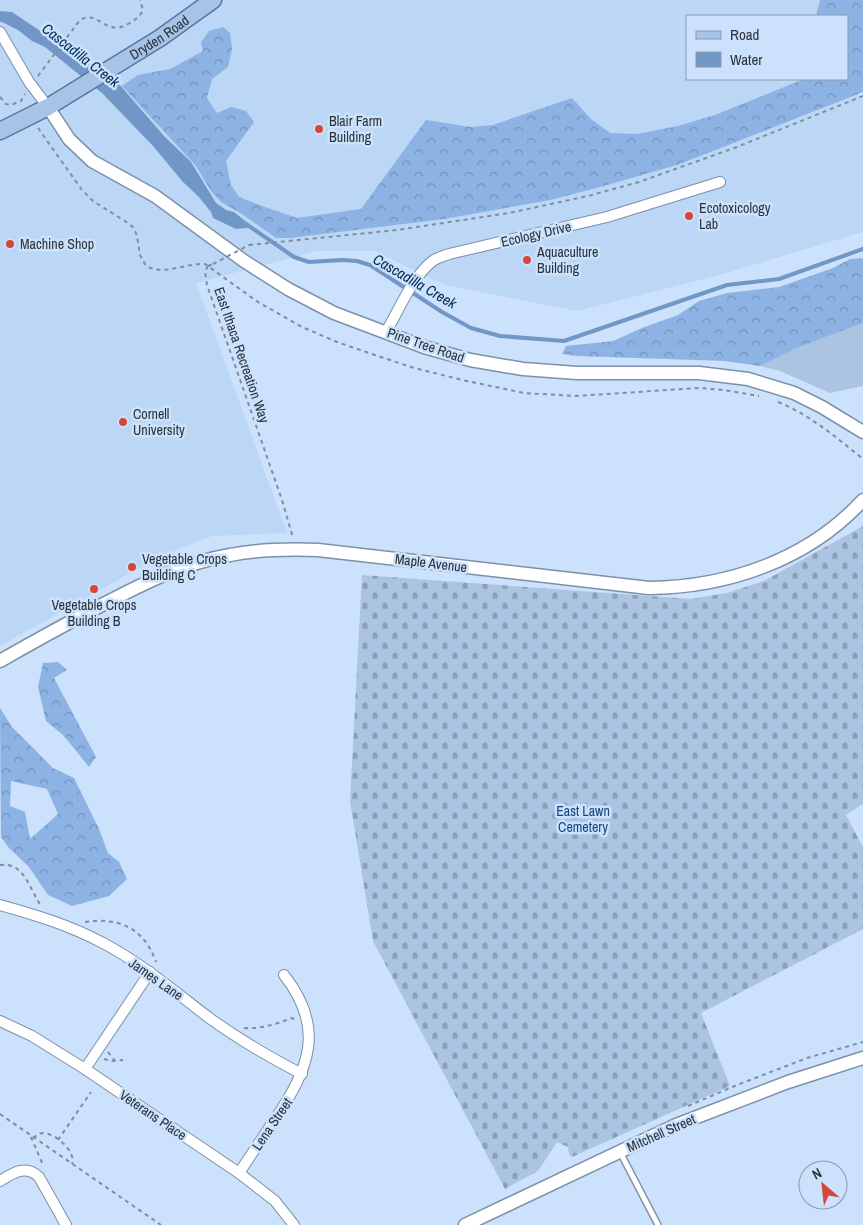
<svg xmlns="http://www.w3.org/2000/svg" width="863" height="1225" viewBox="0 0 863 1225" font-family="'Archivo Narrow',sans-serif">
	<defs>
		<pattern id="forest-crowns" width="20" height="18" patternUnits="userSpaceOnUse" patternTransform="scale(1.25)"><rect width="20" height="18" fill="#8cb3e3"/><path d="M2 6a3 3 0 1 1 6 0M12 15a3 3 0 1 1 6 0" fill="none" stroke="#7392b9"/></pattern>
		<pattern id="cemetery-stones" width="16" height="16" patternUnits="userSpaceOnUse" patternTransform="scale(1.25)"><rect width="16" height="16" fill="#abc4e2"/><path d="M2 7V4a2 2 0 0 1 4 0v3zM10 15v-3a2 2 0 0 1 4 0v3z" fill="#8ba0b8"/></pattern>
	</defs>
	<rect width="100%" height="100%" fill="#cce1fb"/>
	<polygon fill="#bcd6f6" points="0,0 863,0 847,16 687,16 687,79 846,79 863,100 863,232 723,274 577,311 445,285 375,251 316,251 196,283 287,533 212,536 161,556 0,646"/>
	<polygon fill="#abc4e2" points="863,323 863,386 830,393 780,371 760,366 797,348"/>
	<g fill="url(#forest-crowns)" fill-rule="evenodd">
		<polygon points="820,0 863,0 863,92 708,153 677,165 593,189 550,200 444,219 290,238 276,238 242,214 221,202 211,191 196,166 122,86 138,75 170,69 203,51 201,42 209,31 223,27 230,33 232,49 228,67 212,79 207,98 217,113 231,107 246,111 254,122 226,161 231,185 239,197 265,207 297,218 361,209 426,120 470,127 493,125 572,98 591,119 610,133 637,134 678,126 715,115 804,79 847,79 847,16 816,16"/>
		<polygon points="863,258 863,323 797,348 760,366 725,361 577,356 562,354 566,346 613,341 642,328 678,315 699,301 727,293 779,287 833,268 850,259"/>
		<polygon points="58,662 67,670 54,678 96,757 89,767 64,736 46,721 38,687 43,663"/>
		<path d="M0 708 12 727 53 768 74 778 99 829 108 853 119 862 127 879 109 896 72 906 48 895 29 867 9 848 1 837ZM11 781 47 789 58 814 30 839 25 812 10 806Z"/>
	</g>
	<polygon fill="url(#cemetery-stones)" points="863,526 863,804 846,815 863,847 863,929 701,1013 730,1086 572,1157 569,1154 568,1147 557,1142 538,1171 505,1189 373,941 350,801 362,575 691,599 727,593 764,581"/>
	<polygon fill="#7197c6" points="0,11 12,12 119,84 164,136 191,162 216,203 226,210 234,212 249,224 247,228 236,229 213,218 211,212 198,196 183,182 153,146 102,93 45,47 32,41 18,30 2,22 0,22"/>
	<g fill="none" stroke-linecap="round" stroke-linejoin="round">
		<polyline stroke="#7197c6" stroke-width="4" points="246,224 294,257 309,262 342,260 357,261 370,265 442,312 471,328 500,336 564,341 727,285 779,279 863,249"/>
		<defs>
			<polyline id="service" points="620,1152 658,1225"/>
			<g id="minor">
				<polyline points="0,32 29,82 48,107"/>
				<path d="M386 332C399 310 413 275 434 260 439 257 444 256 449 254L607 217 720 182"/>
				<path d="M0 905C36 915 69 925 103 943 141 963 174 991 208 1017 238 1039 269 1057 302 1074"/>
				<polyline points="0,1021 32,1036 85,1069 239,1173 275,1201 294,1225"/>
				<polyline points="85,1069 150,972"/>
				<path d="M239 1173C251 1155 263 1137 275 1119 309 1069 326 1028 284 975"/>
				<path d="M0 1181C13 1173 26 1164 39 1177L66 1225"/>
			</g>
			<g id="tertiary">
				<polyline points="48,107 69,139 92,161 155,196 244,261 288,289 334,313 424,347 470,360 523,369 577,373 699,373 748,379 794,393 822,407 863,432"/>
				<path d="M0 661C33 642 66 624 100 606 142 584 183 563 230 555 259 549 288 549 318 550L649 588C728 587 808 560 863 500"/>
				<polyline points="465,1225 676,1125 788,1082 863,1058"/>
			</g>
			<g id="primary">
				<path id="s1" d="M0 131 48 107 160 38 213 0"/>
			</g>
		</defs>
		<use href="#service" stroke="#7c90a8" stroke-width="8"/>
		<use href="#minor" stroke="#7c90a8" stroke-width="12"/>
		<use href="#tertiary" stroke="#7c90a8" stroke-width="15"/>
		<use href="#primary" stroke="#5576a0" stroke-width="19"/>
		<g stroke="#7f8da0" stroke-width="2" stroke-dasharray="4 4" stroke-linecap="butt">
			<path d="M38 76 80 20C98 9 105 37 128 24 135 20 140 17 143 10L140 0"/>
			<polyline points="0,97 6,104 11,105 21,101 25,94"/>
			<path d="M38 128 82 190 93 201 128 223 134 228 137 236 140 255 146 266C165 276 184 263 205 264L258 302 302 327 337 342 372 354 411 367 462 380 524 393 575 396 699 388 724 390 759 396"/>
			<polyline points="249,245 397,230 509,213 588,196 639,182 737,147 863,96"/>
			<polyline points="208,266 205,271 207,285 282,500 293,538"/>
			<polyline points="208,266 213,264"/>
			<path d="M778 402C810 415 836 437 863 459"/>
			<path d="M0 865C24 861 30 890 41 906"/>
			<path d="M85 922C119 917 144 928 156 962"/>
			<path d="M244 1028C262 1029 276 1024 292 1018L295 1020"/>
			<polyline points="108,1052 115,1061"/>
			<polyline points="104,1059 112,1061 123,1060"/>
			<polyline points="688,1106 737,1085 807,1058 863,1042"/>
			<polyline points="0,1114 161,1225"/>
			<polyline points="31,1137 43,1165"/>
			<path d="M33 1138C37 1135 40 1133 44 1133 56 1134 76 1151 72 1164"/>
			<polyline points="58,1140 91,1092"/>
		</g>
		<use href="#service" stroke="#fff" stroke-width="5"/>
		<use href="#minor" stroke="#fff" stroke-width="10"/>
		<use href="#tertiary" stroke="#fff" stroke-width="12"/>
		<use href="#primary" stroke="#a7c3e6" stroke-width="16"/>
		<polyline stroke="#7f8da0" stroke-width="2" stroke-dasharray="4 4" stroke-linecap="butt" points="213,264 249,245"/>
	</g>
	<g fill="#d54739" stroke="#cce1fb" stroke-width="2">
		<circle cx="319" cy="129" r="5"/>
		<circle cx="689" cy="216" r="5"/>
		<circle cx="10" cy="244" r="5"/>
		<circle cx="527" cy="260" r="5"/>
		<circle cx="123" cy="422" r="5"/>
		<circle cx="132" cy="567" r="5"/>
		<circle cx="94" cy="589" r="5"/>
	</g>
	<g text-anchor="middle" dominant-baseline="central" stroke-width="5" stroke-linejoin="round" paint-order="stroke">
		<g font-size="14" fill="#2a323c" stroke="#cce1fb">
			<text stroke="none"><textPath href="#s1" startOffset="185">Dryden Road</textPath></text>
			<text transform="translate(536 234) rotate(-13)">Ecology Drive</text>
			<text transform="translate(426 345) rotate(19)">Pine Tree Road</text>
			<text transform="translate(242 355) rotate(71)">East Ithaca Recreation Way</text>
			<text transform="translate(431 563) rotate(7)">Maple Avenue</text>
			<text transform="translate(156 979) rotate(35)">James Lane</text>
			<text transform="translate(153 1115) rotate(34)">Veterans Place</text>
			<text transform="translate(272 1124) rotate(-56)">Lena Street</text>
			<text transform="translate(661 1133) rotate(-24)">Mitchell Street</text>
		</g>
		<g font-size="14" fill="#2a323c" stroke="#cce1fb" text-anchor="start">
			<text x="329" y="121">Blair Farm<tspan x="329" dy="16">Building</tspan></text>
			<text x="699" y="208">Ecotoxicology<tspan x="699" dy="16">Lab</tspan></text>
			<text x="20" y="244">Machine Shop</text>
			<text x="537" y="252">Aquaculture<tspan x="537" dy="16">Building</tspan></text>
			<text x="133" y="414">Cornell<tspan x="133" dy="16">University</tspan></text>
			<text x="142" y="559">Vegetable Crops<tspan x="142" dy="16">Building C</tspan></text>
			<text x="94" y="605" text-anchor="middle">Vegetable Crops<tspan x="94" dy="16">Building B</tspan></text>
		</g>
		<g font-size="14" fill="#124782" stroke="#cce1fb">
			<text x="583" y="811">East Lawn<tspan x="583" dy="16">Cemetery</tspan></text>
		</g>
		<g font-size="15" font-style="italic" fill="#032c57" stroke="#cce1fb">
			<text transform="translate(81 55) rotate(38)">Cascadilla Creek</text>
			<text transform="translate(415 281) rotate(30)">Cascadilla Creek</text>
		</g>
	</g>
	<rect x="686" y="15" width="162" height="65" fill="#cce1fb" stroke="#8b9baf"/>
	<rect x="696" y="31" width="25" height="8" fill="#a7c3e6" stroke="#8b9baf"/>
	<text x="730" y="40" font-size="15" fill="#2a323c">Road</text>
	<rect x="696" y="52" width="25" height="15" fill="#7197c6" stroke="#8b9baf"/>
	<text x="730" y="65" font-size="15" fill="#2a323c">Water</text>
	<g transform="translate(823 1185) rotate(332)"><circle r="24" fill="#cce1fb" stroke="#8b9baf"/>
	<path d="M0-4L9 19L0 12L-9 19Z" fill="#d54739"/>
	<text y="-8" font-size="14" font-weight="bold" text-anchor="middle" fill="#2a323c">N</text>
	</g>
</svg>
